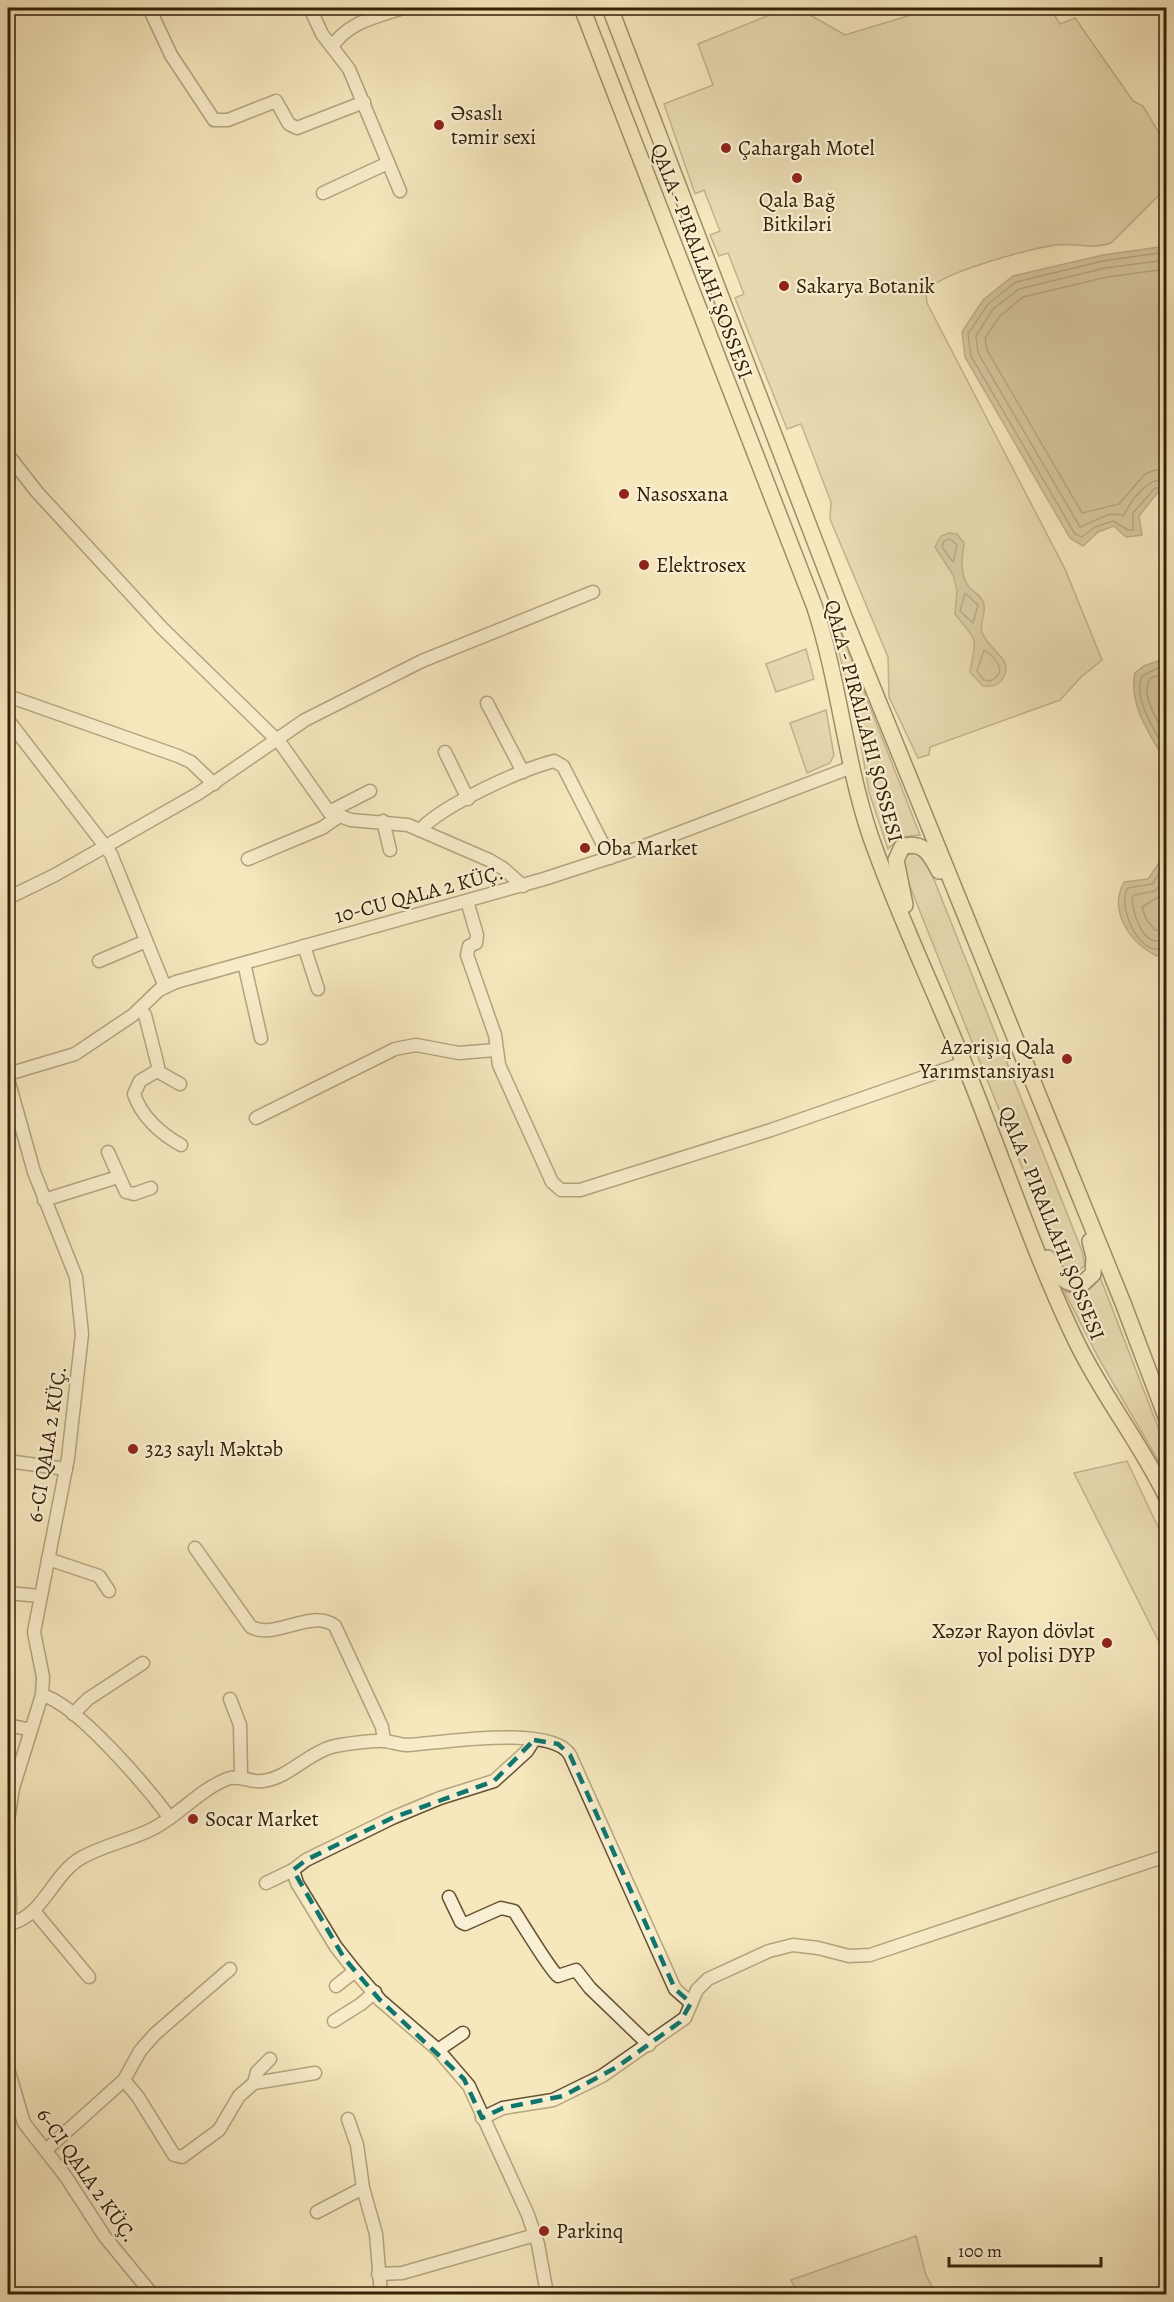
<svg xmlns="http://www.w3.org/2000/svg" width="1174" height="2302" viewBox="0 0 1174 2302" font-family="Alegreya,serif">
	<rect width="100%" height="100%" fill="#f6e7bd"/>
	<filter id="stains"><feTurbulence type="fractalNoise" baseFrequency=".00333" numOctaves="4"/><feColorMatrix values="0 0 0 0 .2 0 0 0 0 .09 0 0 0 0 .02 0 0 0 .5 -.17"/></filter>
	<radialGradient id="worn" r=".72"><stop offset=".6" stop-color="#630" stop-opacity="0"/><stop offset="1" stop-color="#630" stop-opacity=".3"/></radialGradient>
	<g fill="#d5c59e" stroke="#847352" stroke-width="1.5">
		<path d="M798 8 845 35 934 8H1050L1060 24 1075 18 1133 101 1143 106 1166 145V188L1111 243C1092 250 1074 242 1055 245 1031 249 935 273 926 293L927 303 1065 569 1102 660 1081 677 1060 700 930 747 929 755 918 758 889 697 888 657 830 519 831 502 801 424 787 429 735 298 744 294 728 253 719 256 710 235 720 231 704 190 695 194 664 104 713 85 698 44 772 14 795 13Z"/>
		<polygon points="836,620 920,835 901,837 888,849 869,792 857,722 831,622"/>
		<polygon points="806,649 814,679 776,692 766,664"/>
		<polygon points="826,710 834,755 830,763 807,773 790,723"/>
		<polygon points="916,852 927,862 1082,1251 1085,1265 1076,1274 1066,1272 1061,1265 903,869 905,856"/>
		<path d="M1100 1277 1166 1448V1474L1099 1359 1064 1291C1081 1296 1091 1291 1100 1277Z"/>
		<polygon points="1127,1461 1166,1544 1166,1643 1161,1646 1074,1473"/>
		<polygon points="916,2236 926,2275 936,2294 798,2294 791,2280"/>
	</g>
	<g fill="#b4a47e" stroke="#80704e" stroke-width="1.5">
		<polygon points="1166,246 1166,493 1158,492 1139,516 1142,535 1126,537 1114,526 1098,532 1083,546 1070,538 965,357 962,332 983,300 1013,276 1103,255"/>
		<path d="M949 533 957 534 964 543C962 557 959 576 970 588 975 593 983 597 984 605 986 615 979 623 982 632 987 650 1015 658 1003 678 999 686 991 687 983 686L970 672C977 634 978 643 955 614L957 590 953 575 935 547 941 536Z"/>
		<path d="M1166 658V762C1151 736 1128 705 1135 673L1144 666Z"/>
		<path d="M1166 858V951L1157 956C1130 943 1108 911 1124 882L1148 879 1161 860Z"/>
	</g>
	<g fill="none" stroke-linecap="round" stroke-linejoin="round">
		<g stroke="#746242" stroke-width="1.5">
			<polyline points="1166,252 1103,261 1016,282 988,304 968,334 971,356 1075,534 1082,537 1095,527 1113,521 1128,530 1133,530 1133,513 1155,488 1166,487"/>
			<path d="M1166 260 1105 268 1019 289 993 309 976 336 978 353 1080 527 1110 514 1124 515C1132 499 1147 478 1166 479"/>
			<polyline points="1166,269 1107,277 1023,297 1000,316 985,338 987,350 1082,513 1119,504 1145,474 1155,470 1166,470"/>
			<polygon points="950,539 957,545 953,562 942,547 944,541"/>
			<polygon points="965,593 978,605 973,623 960,611"/>
			<path d="M984 650C996 658 1009 672 990 681L984 680 977 671Z"/>
			<path d="M1166 664 1142 676C1133 699 1155 731 1166 751"/>
			<path d="M1166 672 1151 678C1138 691 1159 724 1166 736"/>
			<path d="M1166 864 1152 884 1128 888C1117 903 1136 950 1157 949 1161 949 1163 947 1166 946"/>
			<path d="M1166 876 1155 891 1134 895 1132 898C1133 910 1140 940 1156 941 1160 941 1163 939 1166 939"/>
			<polyline points="1166,892 1142,907 1146,919 1155,930 1166,930"/>
		</g>
		<defs>
			<g id="minor">
				<polyline points="149,8 171,55 214,120 228,120 276,101 289,124 297,128 364,102"/>
				<polyline points="310,8 322,34 349,69 400,191"/>
				<path d="M332 47C348 22 376 17 403 8"/>
				<polyline points="323,193 388,163"/>
				<polyline points="8,455 37,492 162,628 281,744 329,812 351,820 408,825 489,860 504,869 523,886"/>
				<polyline points="8,696 178,756 191,762 214,784"/>
				<polyline points="487,703 523,772"/>
				<polyline points="8,720 111,854 165,987"/>
				<polyline points="445,752 468,799"/>
				<polyline points="329,812 370,791"/>
				<polyline points="383,821 390,850"/>
				<path d="M420 830C443 805 520 770 554 761L563 766 610 858"/>
				<polyline points="248,859 322,828 338,817"/>
				<polyline points="8,898 55,875 199,793 305,720 422,661 593,592"/>
				<polyline points="467,901 477,935 476,943 469,946 467,955 495,1035 499,1065 552,1182 561,1190 580,1190 771,1130 964,1063"/>
				<polyline points="304,946 318,989"/>
				<polyline points="99,961 146,941"/>
				<polyline points="244,963 261,1038"/>
				<path d="M140 1010 145 1015 158 1066 157 1071 140 1081 134 1094C141 1116 161 1134 181 1145"/>
				<polyline points="157,1071 180,1084"/>
				<polyline points="8,1074 75,1054 133,1015 159,990 176,982 544,879 639,848 852,767"/>
				<polyline points="8,1079 34,1172 76,1277 82,1334 68,1458 34,1632 43,1677 42,1695 13,1788 8,1820"/>
				<polyline points="256,1118 395,1049 416,1045 459,1053 495,1050"/>
				<polyline points="108,1152 126,1192 134,1194 151,1188"/>
				<polyline points="44,1200 118,1177"/>
				<polyline points="8,1461 66,1469"/>
				<path d="M195 1548 251 1627C276 1640 311 1608 335 1626L382 1727 384 1741"/>
				<polyline points="48,1559 99,1576 109,1591"/>
				<polyline points="8,1593 40,1596"/>
				<path d="M42 1695C77 1704 147 1787 170 1818"/>
				<polyline points="230,1699 240,1725 241,1777"/>
				<polyline points="73,1714 88,1699 143,1663"/>
				<polyline points="8,1725 31,1730"/>
				<polyline points="534,1740 527,1751 494,1781 440,1798 392,1818 306,1860 293,1870 297,1883 336,1947 355,1971 380,2000 438,2050 469,2086 528,2215 538,2244 547,2294"/>
				<polyline points="8,1848 10,1904 8,1947"/>
				<polyline points="266,1883 293,1870"/>
				<path d="M449 1897 461 1922 465 1924 501 1908 514 1911C522 1923 550 1970 558 1976L576 1970 590 1988 649 2045"/>
				<polyline points="34,1911 89,1977"/>
				<path d="M9 1924C43 1917 52 1875 81 1858 105 1844 133 1840 156 1827 181 1813 201 1789 227 1779 240 1774 250 1783 263 1781 288 1778 307 1754 331 1747 342 1744 375 1740 385 1741 393 1742 400 1745 408 1745 439 1743 553 1724 570 1755L675 1989 691 2003"/>
				<polyline points="336,1986 355,1971"/>
				<polyline points="334,2021 361,2004 375,1992"/>
				<polyline points="438,2050 463,2033"/>
				<polyline points="8,2069 24,2123 66,2177 105,2237 152,2294"/>
				<polyline points="124,2080 138,2097 174,2155 182,2157 219,2130 239,2096 254,2083 315,2073"/>
				<polyline points="254,2083 257,2072 270,2059"/>
				<polyline points="482,2118 503,2108 553,2100 602,2076 685,2018 697,1990 708,1979 769,1951 793,1945 818,1948 849,1956 870,1955 1166,1856"/>
				<polyline points="348,2119 357,2145 363,2188 376,2234 381,2294"/>
				<polyline points="46,2150 124,2080 140,2051 155,2034 230,1969"/>
				<polyline points="317,2212 363,2188"/>
				<polyline points="378,2274 402,2273 535,2235"/>
			</g>
			<g id="major">
				<path d="M582 8 814 605C839 680 845 760 870 835 897 913 933 987 964 1063 1002 1156 1033 1252 1076 1341 1102 1395 1140 1442 1166 1496"/>
				<polyline points="610,8 844,617 1123,1303 1166,1417"/>
				<path d="M905 905 896 860 902 847C923 840 930 854 939 871"/>
				<path d="M1048 1258C1056 1273 1064 1286 1082 1284L1093 1274 1094 1257 1090 1241"/>
			</g>
		</defs>
		<use href="#minor" stroke="#645233" stroke-width="15"/>
		<use href="#major" stroke="#332105" stroke-width="18"/>
		<use href="#minor" stroke="#f9efd4" stroke-width="12"/>
		<use href="#major" stroke="#f6e7bd" stroke-width="15"/>
	</g>
	<path d="M0 0H1174V2302H0ZM534 1740 558 1744 570 1755 675 1989 691 2003 680 2022 617 2067 563 2096 503 2108 482 2118 464 2079 380 2000 344 1958 293 1870 306 1860 392 1818 494 1781Z" fill="#f6e7bd" fill-opacity=".55" fill-rule="evenodd"/>
	<path fill="none" stroke="#0f766e" stroke-width="4.5" stroke-dasharray="12 8" stroke-linejoin="round" d="M534 1740 558 1744 570 1755 675 1989 691 2003 680 2022 617 2067 563 2096 503 2108 482 2118 464 2079 380 2000 344 1958 293 1870 306 1860 392 1818 494 1781Z"/>
	<g fill="#8f2418" stroke="#f9efd4" stroke-width="2">
		<circle cx="439" cy="125" r="6"/>
		<circle cx="726" cy="148" r="6"/>
		<circle cx="797" cy="178" r="6"/>
		<circle cx="784" cy="286" r="6"/>
		<circle cx="624" cy="494" r="6"/>
		<circle cx="644" cy="565" r="6"/>
		<circle cx="585" cy="848" r="6"/>
		<circle cx="1067" cy="1059" r="6"/>
		<circle cx="133" cy="1449" r="6"/>
		<circle cx="1107" cy="1643" r="6"/>
		<circle cx="193" cy="1819" r="6"/>
		<circle cx="544" cy="2231" r="6"/>
	</g>
	<g text-anchor="middle" dominant-baseline="central" stroke-width="4.5" stroke-linejoin="round" paint-order="stroke">
		<g font-size="21" fill="#332105" stroke="#f9efd4" text-anchor="start">
			<text x="451" y="113">Əsaslı<tspan x="451" dy="24">təmir sexi</tspan></text>
			<text x="738" y="148">Çahargah Motel</text>
			<text x="797" y="200" text-anchor="middle">Qala Bağ<tspan x="797" dy="24">Bitkiləri</tspan></text>
			<text x="796" y="286">Sakarya Botanik</text>
			<text x="636" y="494">Nasosxana</text>
			<text x="656" y="565">Elektrosex</text>
			<text x="597" y="848">Oba Market</text>
			<text x="1055" y="1047" text-anchor="end">Azərişıq Qala<tspan x="1055" dy="24">Yarımstansiyası</tspan></text>
			<text x="145" y="1449">323 saylı Məktəb</text>
			<text x="1095" y="1631" text-anchor="end">Xəzər Rayon dövlət<tspan x="1095" dy="24">yol polisi DYP</tspan></text>
			<text x="205" y="1819">Socar Market</text>
			<text x="556" y="2231">Parkinq</text>
		</g>
		<g font-size="21" fill="#332105" stroke="#f9efd4">
			<text transform="translate(702 261) rotate(69)">QALA - PIRALLAHI ŞOSSESI</text>
			<text transform="translate(864 721) rotate(75)">QALA - PIRALLAHI ŞOSSESI</text>
			<text transform="translate(419 894) rotate(-15)">10-CU QALA 2 KÜÇ.</text>
			<text transform="translate(1052 1223) rotate(68)">QALA - PIRALLAHI ŞOSSESI</text>
			<text transform="translate(47 1444) rotate(-81)">6-CI QALA 2 KÜÇ.</text>
			<text transform="translate(87 2175) rotate(55)">6-CI QALA 2 KÜÇ.</text>
		</g>
	</g>
	<rect width="1174" height="2302" fill="none" stroke="#f6e7bd" stroke-width="30"/>
	<rect x="9" y="9" width="1156" height="2284" fill="none" stroke="#332105" stroke-width="3"/>
	<rect x="15" y="15" width="1144" height="2272" fill="none" stroke="#332105" stroke-width="1.5"/>
	<path d="M949 2257v9h152v-9" fill="none" stroke="#332105" stroke-width="3"/>
	<text x="958" y="2257" font-size="18" fill="#332105" stroke="#f9efd4" stroke-width="4.5" paint-order="stroke">100 m</text>
	<rect width="100%" height="100%" filter="url(#stains)"/>
	<rect width="100%" height="100%" fill="url(#worn)"/>
</svg>
